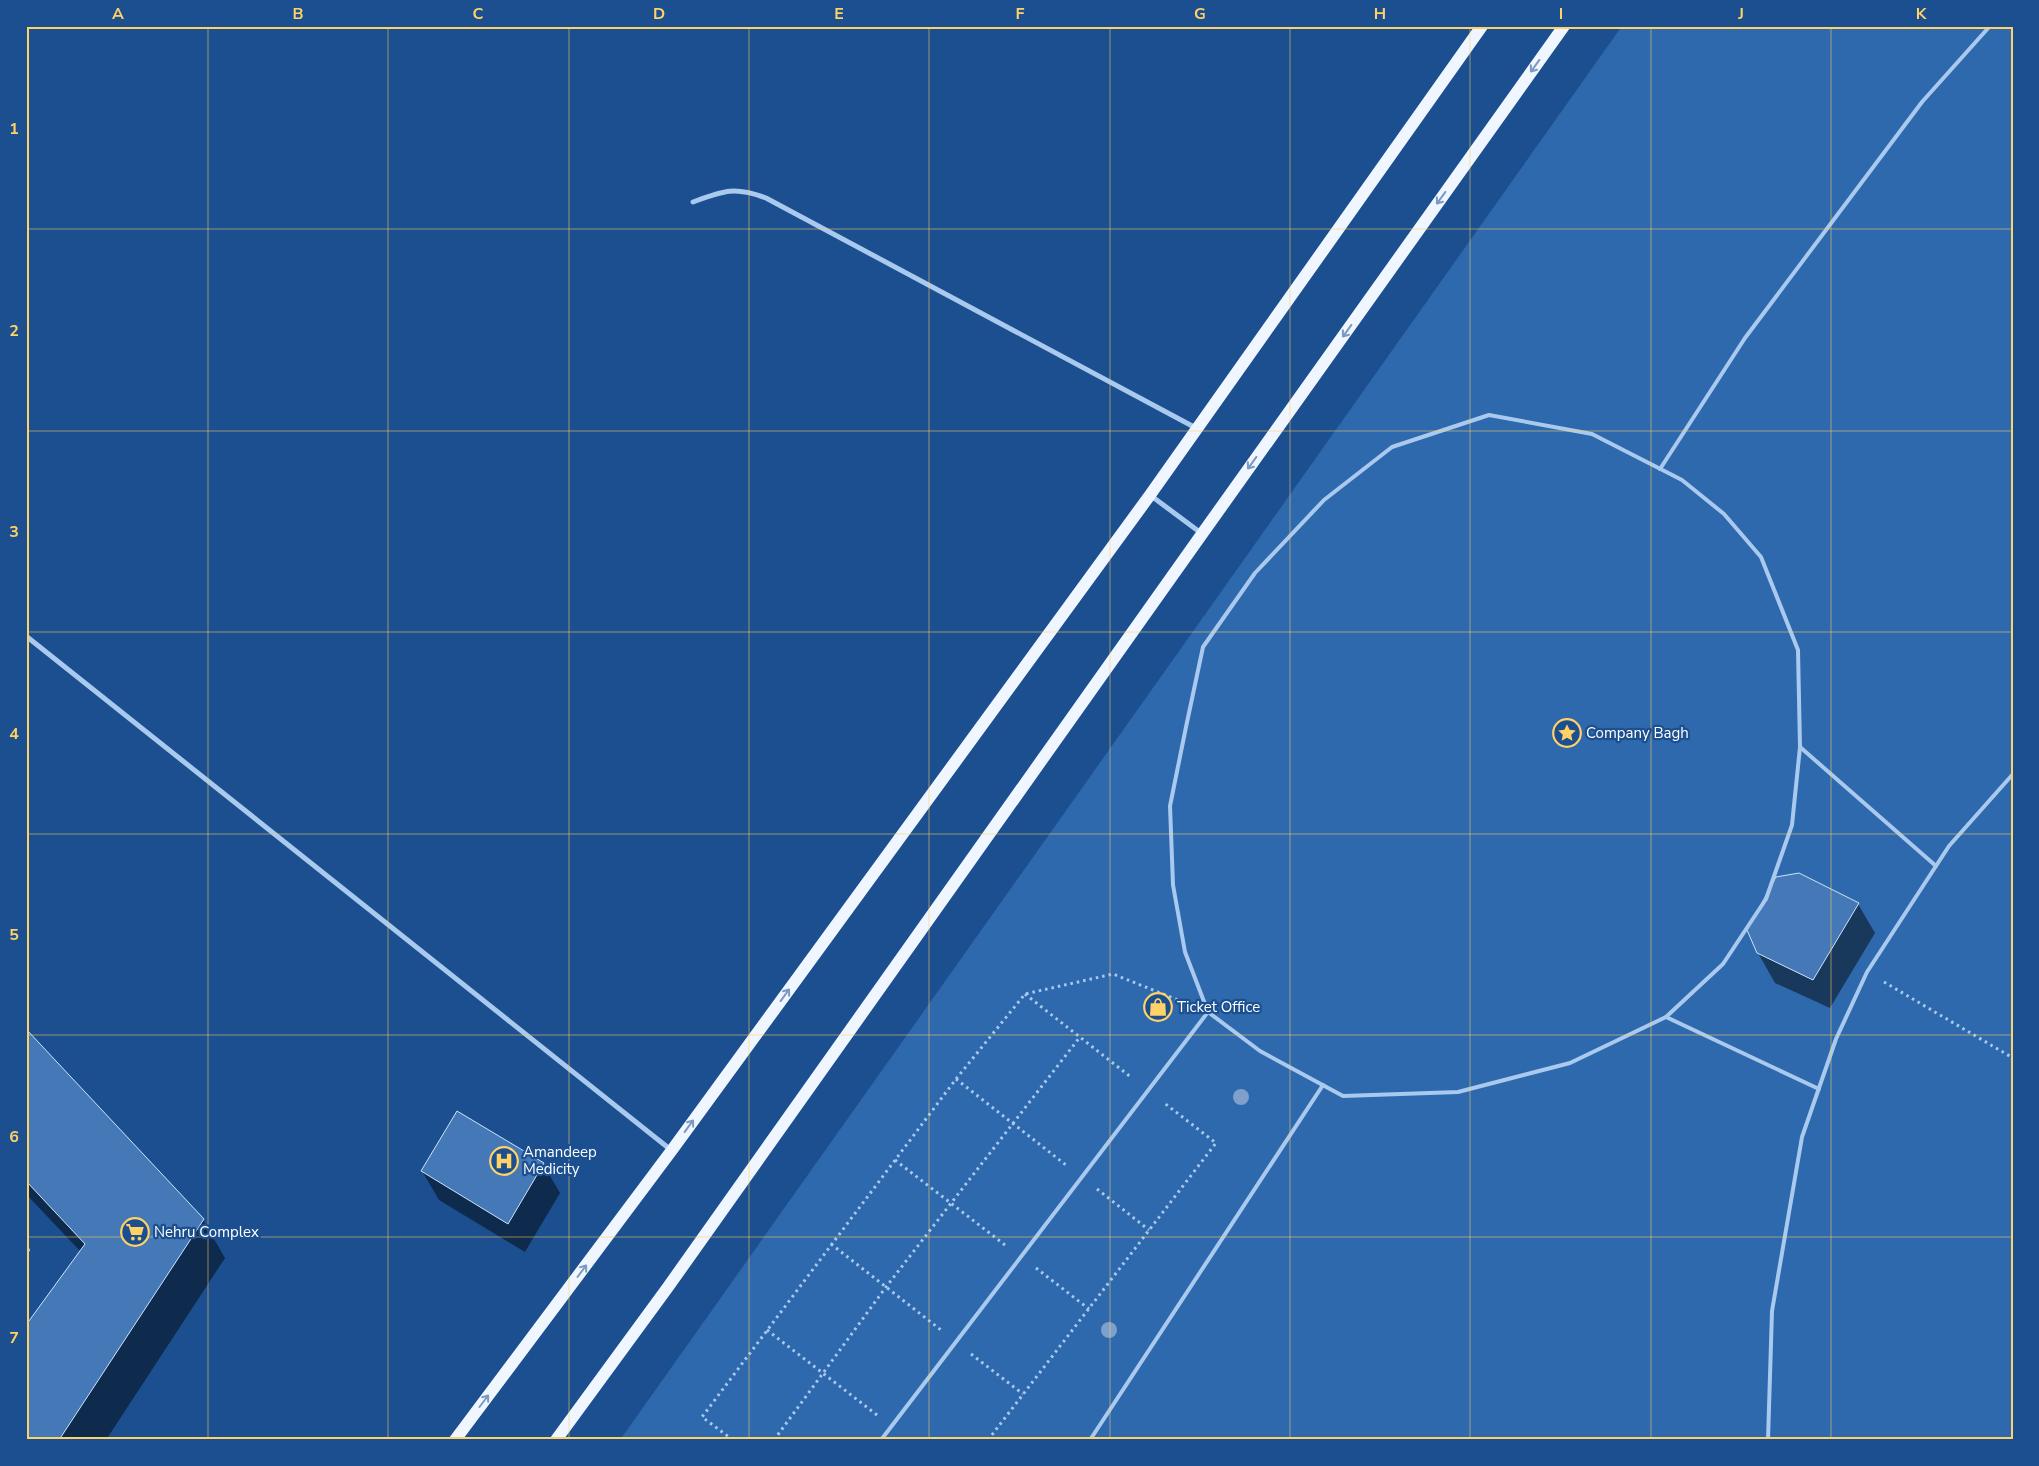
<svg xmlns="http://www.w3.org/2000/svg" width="2039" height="1466" viewBox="0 0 2039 1466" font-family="'Nunito Sans',sans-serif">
	<rect width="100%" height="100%" fill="#1b4f8f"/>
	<polygon fill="#2e69ad" points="1622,26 2013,26 2013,1440 620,1440"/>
	<g fill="#0007">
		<polygon points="1858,904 1875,933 1830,1008 1775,983 1758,953"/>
		<polygon points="26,1031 203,1220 225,1258 106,1440 26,1440 81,1252 26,1194"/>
		<polygon points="543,1164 560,1193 525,1252 439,1200 422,1171"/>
	</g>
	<g fill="#4478b7" stroke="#cfe3fa">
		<polygon points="1799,873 1859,903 1813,980 1757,953 1747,930 1776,877"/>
		<polygon points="26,1029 204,1219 59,1440 26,1440 26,1325 85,1244 26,1181"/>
		<polygon points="457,1111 544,1163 508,1224 421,1171"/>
	</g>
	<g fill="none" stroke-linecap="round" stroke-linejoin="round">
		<g stroke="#a9c9ee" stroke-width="3" stroke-dasharray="2.5 4" stroke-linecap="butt">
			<polyline points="1884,982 2013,1058"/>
			<polyline points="1025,994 1132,1078"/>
			<polyline points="956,1079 1066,1165"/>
			<polyline points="895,1160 1005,1245"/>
			<polyline points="1097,1189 1149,1230"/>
			<polyline points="831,1244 941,1330"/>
			<polyline points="1036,1268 1089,1309"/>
			<polyline points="767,1330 877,1415"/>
			<polyline points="971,1354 1023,1394"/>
			<polyline points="733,1440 702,1417 956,1079 1025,994 1113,974 1183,1002"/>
			<polyline points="774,1440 886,1287 1080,1037"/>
			<polyline points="988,1440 1216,1143 1163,1102"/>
		</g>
		<g stroke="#a9c9ee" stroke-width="4">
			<polygon points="1489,415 1592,434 1682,480 1724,514 1761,557 1798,650 1800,747 1792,825 1766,899 1723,964 1666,1017 1570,1063 1458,1092 1343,1096 1260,1051 1208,1012 1185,952 1173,885 1170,806 1186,727 1203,647 1255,573 1324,500 1392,447"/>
			<polyline points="1660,469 1745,338 1922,102 1990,26"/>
			<polyline points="1800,747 1936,866"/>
			<polyline points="1666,1017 1819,1089"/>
			<polyline points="26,1247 28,1250"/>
			<polyline points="881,1440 1208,1012"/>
			<polyline points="1090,1440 1323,1085"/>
			<polyline points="1768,1440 1772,1311 1802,1137 1836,1039 1867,972 1936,866 1949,846 2013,774"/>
		</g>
		<g stroke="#a9c9ee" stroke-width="5">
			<path d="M693 202C723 191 734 186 766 198L1196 428"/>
			<polyline points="1150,495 1201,533"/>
			<polyline points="26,636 671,1150"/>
		</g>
		<g stroke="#f0f6ff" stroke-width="12">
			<polyline points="455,1440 672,1150 1150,495 1482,26"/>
			<polyline points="556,1440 668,1287 1202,534 1564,26"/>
		</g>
	</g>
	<g fill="#7ea0ca">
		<circle cx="1241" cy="1097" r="8"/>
		<circle cx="1109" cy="1330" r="8"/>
	</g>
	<defs><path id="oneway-shaft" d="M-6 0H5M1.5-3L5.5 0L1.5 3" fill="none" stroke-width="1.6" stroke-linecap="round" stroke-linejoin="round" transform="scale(1.25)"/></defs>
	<g stroke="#7b9ac1">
		<use href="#oneway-shaft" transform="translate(1535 66) rotate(126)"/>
		<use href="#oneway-shaft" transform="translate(1441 198) rotate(126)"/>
		<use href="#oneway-shaft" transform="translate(1347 331) rotate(126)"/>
		<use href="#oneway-shaft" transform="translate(1252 463) rotate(126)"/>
		<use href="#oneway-shaft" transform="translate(785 995) rotate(-54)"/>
		<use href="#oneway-shaft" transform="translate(689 1126) rotate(-54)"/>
		<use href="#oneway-shaft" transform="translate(582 1271) rotate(-53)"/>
		<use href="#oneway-shaft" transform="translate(484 1401) rotate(-53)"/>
	</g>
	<path fill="none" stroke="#ffd166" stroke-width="1" stroke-opacity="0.55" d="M208 26V1440M388 26V1440M569 26V1440M749 26V1440M929 26V1440M1110 26V1440M1290 26V1440M1470 26V1440M1651 26V1440M1831 26V1440M26 229H2013M26 431H2013M26 632H2013M26 834H2013M26 1035H2013M26 1237H2013"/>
	<defs>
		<symbol id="sight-ring" viewBox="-11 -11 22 22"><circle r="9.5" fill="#1b4f8f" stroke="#ffd166" stroke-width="1.5"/><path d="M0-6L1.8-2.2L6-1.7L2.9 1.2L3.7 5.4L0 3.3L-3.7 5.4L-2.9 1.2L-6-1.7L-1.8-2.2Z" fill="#ffd166"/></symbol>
		<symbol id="shop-ring" viewBox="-11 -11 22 22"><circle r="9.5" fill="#1b4f8f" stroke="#ffd166" stroke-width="1.5"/><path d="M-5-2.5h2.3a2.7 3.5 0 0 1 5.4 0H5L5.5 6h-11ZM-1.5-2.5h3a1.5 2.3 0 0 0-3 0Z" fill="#ffd166"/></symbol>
		<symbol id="hospital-ring" viewBox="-11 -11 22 22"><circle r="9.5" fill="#1b4f8f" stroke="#ffd166" stroke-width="1.5"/><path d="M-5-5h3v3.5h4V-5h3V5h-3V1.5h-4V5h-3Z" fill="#ffd166"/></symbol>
		<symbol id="supermarket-ring" viewBox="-11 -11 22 22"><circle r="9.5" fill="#1b4f8f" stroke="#ffd166" stroke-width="1.5"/><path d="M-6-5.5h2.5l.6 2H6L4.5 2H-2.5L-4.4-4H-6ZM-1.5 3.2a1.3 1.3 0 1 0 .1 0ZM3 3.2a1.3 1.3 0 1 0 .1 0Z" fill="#ffd166"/></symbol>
	</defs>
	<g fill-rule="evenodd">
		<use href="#sight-ring" x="1551" y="717" width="32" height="32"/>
		<use href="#shop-ring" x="1142" y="991" width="32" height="32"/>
		<use href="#hospital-ring" x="488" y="1145" width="32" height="32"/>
		<use href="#supermarket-ring" x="119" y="1216" width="32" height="32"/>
	</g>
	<g text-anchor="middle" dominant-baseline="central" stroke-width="4.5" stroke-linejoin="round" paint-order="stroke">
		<g font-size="15" fill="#fff" stroke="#1b4f8f" text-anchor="start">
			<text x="1586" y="733">Company Bagh</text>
			<text x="1177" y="1007">Ticket Office</text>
			<text x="523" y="1152">Amandeep<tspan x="523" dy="17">Medicity</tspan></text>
			<text x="154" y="1232">Nehru Complex</text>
		</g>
	</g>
	<rect width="2039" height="1466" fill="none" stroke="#1b4f8f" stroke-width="55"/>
	<rect x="28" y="28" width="1984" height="1410" fill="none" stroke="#ffd166" stroke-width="2"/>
	<g font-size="16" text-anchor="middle" font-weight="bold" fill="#ffd166">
		<text x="118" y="19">A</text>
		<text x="298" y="19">B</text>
		<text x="478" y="19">C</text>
		<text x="659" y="19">D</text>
		<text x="839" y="19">E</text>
		<text x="1020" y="19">F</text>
		<text x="1200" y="19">G</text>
		<text x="1380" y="19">H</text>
		<text x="1561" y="19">I</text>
		<text x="1741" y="19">J</text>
		<text x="1921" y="19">K</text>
		<text x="14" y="134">1</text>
		<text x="14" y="336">2</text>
		<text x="14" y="537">3</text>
		<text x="14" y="739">4</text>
		<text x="14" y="940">5</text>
		<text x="14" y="1142">6</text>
		<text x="14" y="1343">7</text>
	</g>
</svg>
